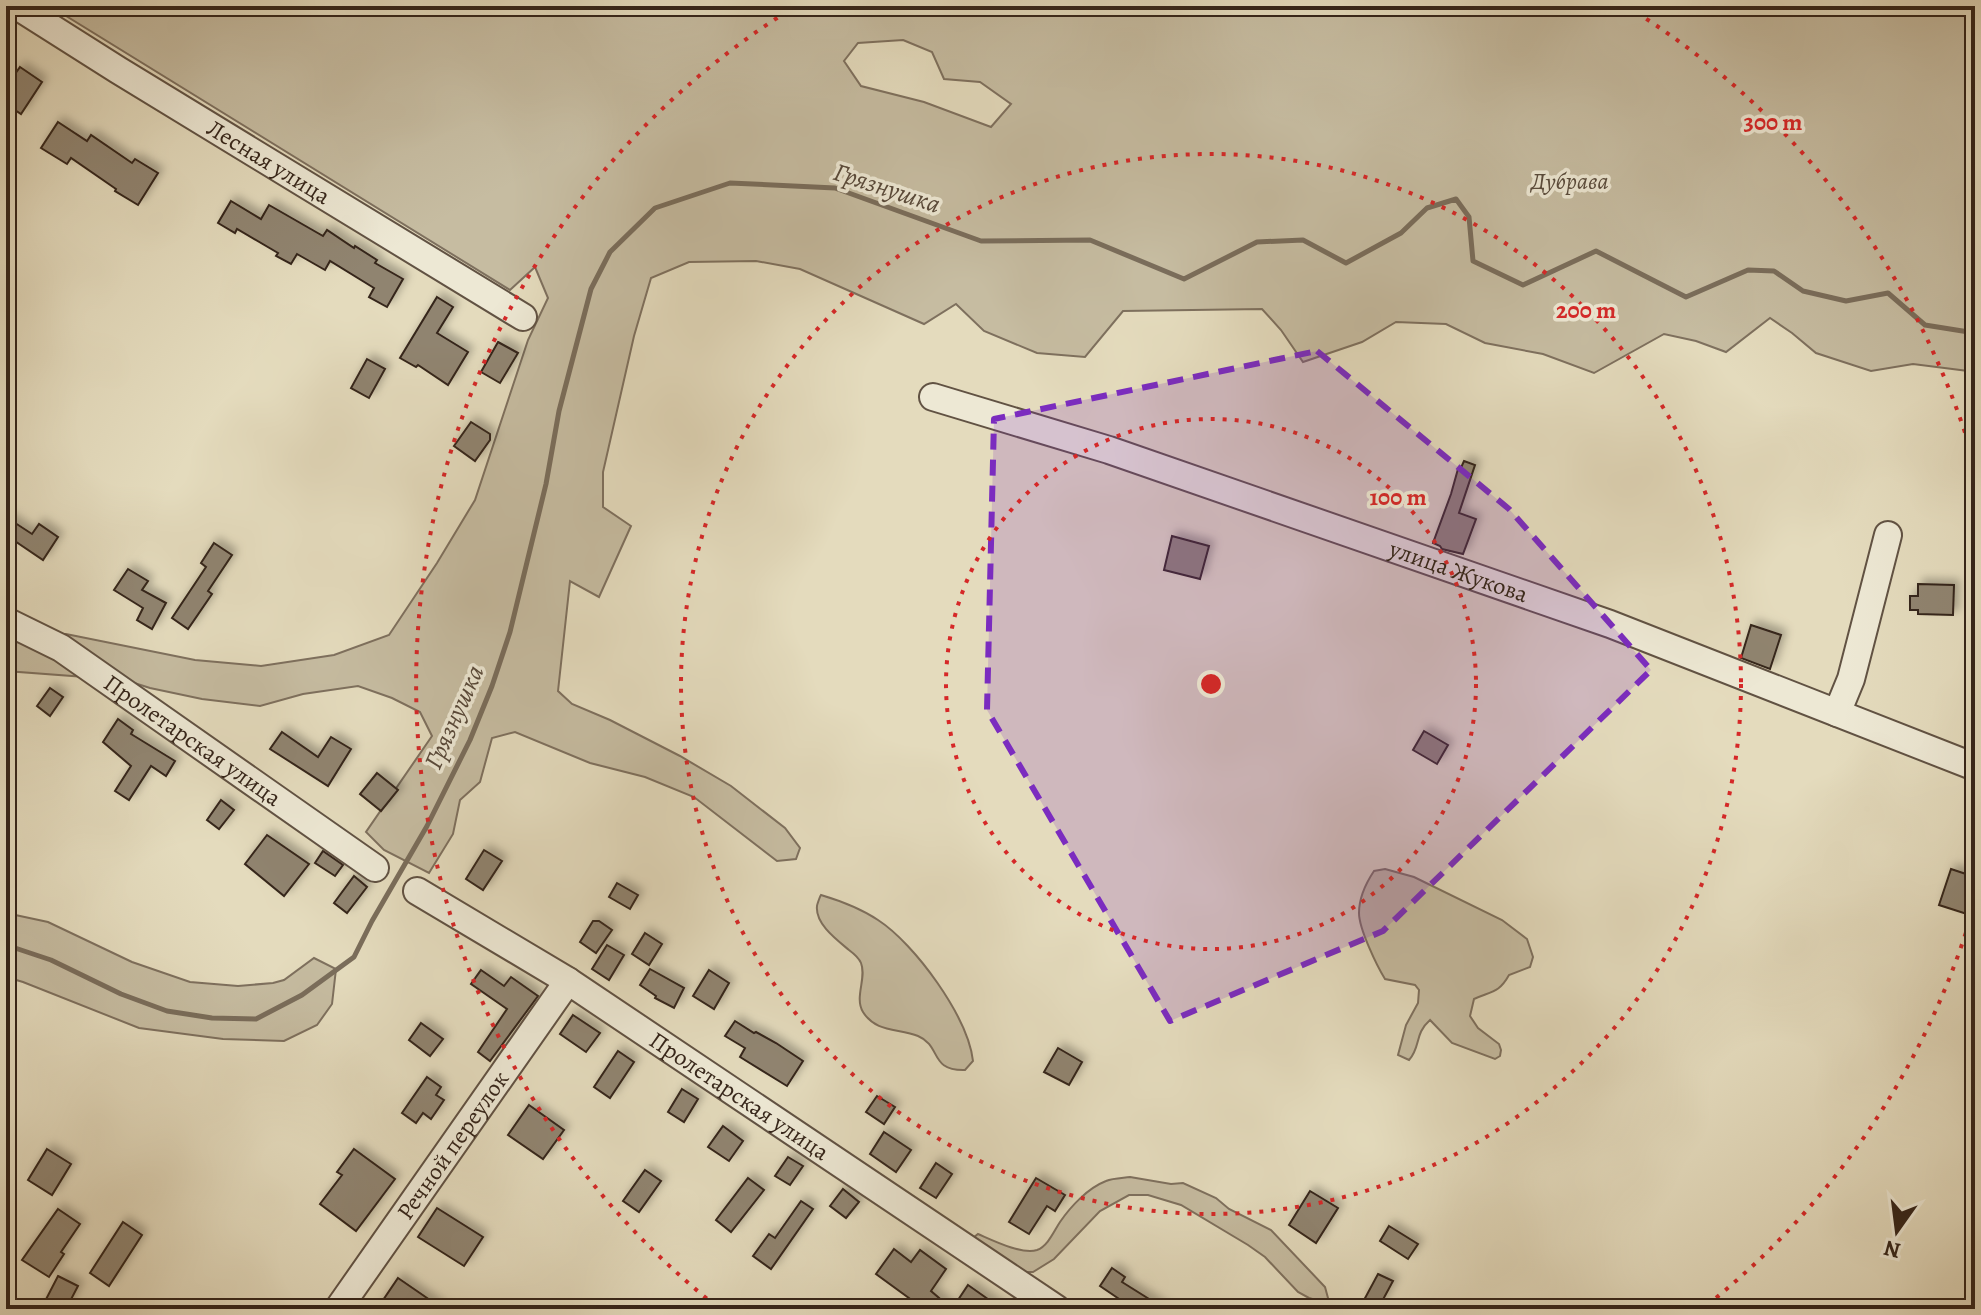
<svg xmlns="http://www.w3.org/2000/svg" width="1981" height="1315" viewBox="0 0 1981 1315" font-family="Alegreya,serif">
	<defs>
		<filter id="shadow"><feDropShadow dx="5" dy="-5" stdDeviation="4" flood-color="#0004"/></filter>
	</defs>
	<rect width="100%" height="100%" fill="#e4dbbd"/>
	<filter id="stains"><feTurbulence type="fractalNoise" baseFrequency=".0025" numOctaves="4"/><feColorMatrix values="0 0 0 0 .2 0 0 0 0 .09 0 0 0 0 .02 0 0 0 .5 -.17"/></filter>
	<radialGradient id="worn" r=".72"><stop offset=".6" stop-color="#630" stop-opacity="0"/><stop offset="1" stop-color="#630" stop-opacity=".3"/></radialGradient>
	<g fill="#c6bca1" stroke="#7e705e" stroke-width="2" fill-rule="evenodd">
		<path d="M50 6H1975V375L1968 371 1913 364 1871 371 1816 353 1792 333 1770 318 1726 352 1696 341 1664 334 1594 373 1543 354 1485 343 1446 324 1396 322 1362 342 1303 362 1281 330 1262 309 1123 311 1085 357 1037 353 984 331 956 304 924 324 800 269 756 261 689 262 651 278 634 336 603 472V507L631 526 599 597 570 581 558 691 572 704 610 720 680 756 731 786 785 828 800 848 796 859 777 861 694 797 645 777 590 763 515 732 492 738 480 782 460 800 453 834 429 873 384 850 366 832 432 736 420 712 392 698 358 686 303 694 260 706 202 699 150 688 125 680 6 671V637L66 634 195 660 261 666 334 655 389 635 437 563 475 500 528 340 548 298 535 267 510 290ZM903 40 932 52 944 79 980 82 1011 104 991 127 924 102 861 86 844 61 858 43Z"/>
		<path d="M1385 869 1414 877 1502 920 1527 939 1533 957 1530 967 1509 975C1499 993 1492 991 1474 999L1470 1016 1478 1028 1499 1044 1501 1050 1500 1056 1495 1059 1452 1043 1430 1020C1414 1034 1421 1047 1409 1060L1398 1055 1406 1025 1418 1003 1419 990 1415 985 1385 979C1377 966 1359 929 1359 913 1359 899 1366 883 1374 871Z"/>
		<path d="M821 895C841 901 860 908 878 920 915 944 968 1017 973 1061L965 1070C929 1071 942 1046 918 1036 899 1028 876 1033 863 1012 854 997 867 978 861 963 859 958 853 953 849 950 837 940 815 924 817 906 817 905 820 896 821 895Z"/>
		<polygon points="6,913 48,922 132,962 190,982 238,986 273,983 284,980 314,958 336,969 332,1004 317,1025 284,1041 223,1039 139,1028 23,982 6,977"/>
		<path d="M1130 1177 1171 1184 1183 1183 1216 1198 1229 1209 1271 1230 1325 1287 1328 1298 1326 1303 1309 1298 1298 1292 1265 1257 1248 1245 1181 1205 1148 1195H1129L1100 1211 1054 1259 1033 1272H1022L973 1238 978 1234C992 1240 1022 1255 1037 1250 1048 1246 1054 1231 1060 1222 1071 1206 1088 1188 1106 1181 1113 1178 1123 1178 1130 1177Z"/>
	</g>
	<g fill="none" stroke-linecap="round" stroke-linejoin="round">
		<polyline stroke="#7a6d5b" stroke-width="5" points="6,945 51,960 121,994 167,1011 212,1018 256,1019 302,995 354,957 372,921 427,826 470,740 492,686 510,632 546,484 559,411 591,289 610,252 655,208 730,183 835,188 981,241 1090,240 1184,279 1257,242 1303,240 1346,263 1401,233 1427,208 1456,199 1469,217 1473,261 1523,285 1596,251 1686,297 1748,270 1774,271 1803,291 1846,301 1888,293 1925,325 1975,333"/>
	</g>
	<g fill="#90846f" stroke="#35251a" stroke-width="2" filter="url(#shadow)">
		<polygon points="20,67 42,82 21,114 6,104 6,87"/>
		<polygon points="58,122 87,141 91,135 132,163 135,159 158,173 138,205 115,191 116,189 71,158 67,164 41,148"/>
		<polygon points="231,201 261,219 269,205 323,236 327,230 354,248 355,246 377,260 375,263 403,279 387,307 369,297 374,288 330,261 325,270 297,254 291,264 276,256 278,253 237,229 235,233 218,223"/>
		<polygon points="437,297 453,307 437,333 468,352 448,385 418,365 416,367 400,358"/>
		<polygon points="498,342 518,353 500,383 481,372"/>
		<polygon points="367,359 385,369 369,398 351,388"/>
		<polygon points="471,422 490,434 490,440 475,461 454,446"/>
		<polygon points="1464,461 1475,465 1459,513 1476,519 1463,554 1442,549 1440,546 1433,543 1451,494 1458,469 1460,470"/>
		<polygon points="6,517 32,534 39,524 58,537 43,560 6,535"/>
		<polygon points="1172,536 1209,546 1200,579 1164,570"/>
		<polygon points="214,543 232,555 208,591 212,594 188,629 172,618 206,567 201,563"/>
		<polygon points="128,569 148,581 142,590 166,603 152,629 137,620 143,608 114,590"/>
		<polygon points="1918,584 1954,585 1953,615 1918,614 1918,610 1910,610 1910,596 1918,596"/>
		<polygon points="1751,625 1781,635 1770,669 1741,658"/>
		<polygon points="50,688 63,697 50,716 37,706"/>
		<polygon points="118,719 133,730 131,734 175,761 166,776 151,766 129,800 115,791 131,766 103,742"/>
		<polygon points="1424,731 1448,745 1437,764 1413,750"/>
		<polygon points="282,732 318,757 331,737 351,749 328,786 270,749"/>
		<polygon points="377,773 398,790 381,811 360,794"/>
		<polygon points="221,800 234,810 219,829 207,820"/>
		<polygon points="267,835 309,864 284,896 245,864"/>
		<polygon points="484,850 502,861 483,890 466,879"/>
		<polygon points="323,851 343,865 335,876 315,863"/>
		<polygon points="1951,869 1975,877 1975,900 1970,915 1939,905"/>
		<polygon points="354,876 367,887 347,913 334,903"/>
		<polygon points="617,883 638,895 630,909 609,897"/>
		<polygon points="593,921 599,921 612,930 596,953 580,942"/>
		<polygon points="645,933 662,944 649,965 632,954"/>
		<polygon points="607,945 624,955 609,980 592,969"/>
		<polygon points="650,969 684,988 674,1008 655,998 656,996 640,985"/>
		<polygon points="481,970 504,986 511,977 538,996 490,1061 478,1052 507,1009 471,984"/>
		<polygon points="709,970 729,983 714,1009 693,996"/>
		<polygon points="573,1015 600,1033 586,1052 560,1034"/>
		<polygon points="735,1021 754,1033 756,1032 776,1043 803,1061 787,1086 740,1057 745,1048 725,1036"/>
		<polygon points="421,1023 443,1039 430,1056 409,1040"/>
		<polygon points="1058,1048 1082,1062 1069,1085 1044,1072"/>
		<polygon points="618,1051 634,1062 610,1098 594,1087"/>
		<polygon points="427,1077 441,1087 436,1095 444,1100 431,1119 423,1113 416,1123 402,1113"/>
		<polygon points="682,1089 698,1099 684,1122 668,1112"/>
		<polygon points="877,1096 895,1107 884,1124 866,1112"/>
		<polygon points="529,1105 564,1130 543,1159 508,1135"/>
		<polygon points="723,1126 743,1141 729,1161 708,1147"/>
		<polygon points="884,1132 911,1150 896,1172 870,1154"/>
		<polygon points="47,1149 71,1164 52,1195 28,1180"/>
		<polygon points="354,1149 395,1179 356,1231 320,1204 342,1175 337,1172"/>
		<polygon points="788,1157 803,1166 790,1185 775,1176"/>
		<polygon points="936,1163 952,1174 936,1198 920,1188"/>
		<polygon points="645,1170 661,1181 639,1212 623,1201"/>
		<polygon points="748,1178 764,1190 731,1232 716,1220"/>
		<polygon points="1036,1178 1065,1195 1055,1211 1047,1206 1029,1234 1009,1222"/>
		<polygon points="843,1189 859,1202 846,1218 830,1206"/>
		<polygon points="1310,1191 1338,1208 1316,1243 1289,1225"/>
		<polygon points="801,1201 813,1209 771,1269 753,1256 769,1234 775,1238"/>
		<polygon points="437,1208 483,1237 464,1266 418,1237"/>
		<polygon points="58,1209 80,1224 61,1252 64,1254 49,1277 22,1260"/>
		<polygon points="123,1222 142,1235 109,1286 90,1273"/>
		<polygon points="1389,1226 1418,1244 1408,1259 1380,1241"/>
		<polygon points="894,1249 911,1262 920,1250 946,1269 931,1291 952,1309 924,1309 876,1274"/>
		<polygon points="1112,1268 1125,1277 1122,1282 1165,1309 1134,1309 1100,1286"/>
		<polygon points="1378,1274 1393,1281 1379,1307 1364,1300"/>
		<polygon points="58,1276 78,1286 66,1309 41,1309"/>
		<polygon points="398,1278 443,1309 377,1309"/>
		<polygon points="968,1285 1002,1309 965,1309 956,1303"/>
	</g>
	<g fill="none" stroke-linecap="round" stroke-linejoin="round">
		<defs>
			<g id="minor">
				<path id="s1" d="M17 6 118 70 523 317"/>
				<path id="s2" d="M933 397 1109 450 1610 624 1975 767"/>
				<path id="s3" d="M6 621 61 648 375 868"/>
				<polyline points="1837,713 1851,679 1888,535"/>
				<path id="s4" d="M417 891 568 981 1057 1309"/>
				<path id="s5" d="M338 1309 568 981"/>
			</g>
		</defs>
		<use href="#minor" stroke="#615243" stroke-width="30"/>
		<use href="#minor" stroke="#ede8d4" stroke-width="26"/>
	</g>
	<path fill="#7b2cbf" fill-opacity="0.2" stroke="#7b2cbf" stroke-width="6" stroke-dasharray="16 10" stroke-linejoin="round" d="M1317 351 1509 509 1651 670 1383 931 1170 1021 987 710 994 419Z"/>
	<g fill="none" stroke="#d62828" stroke-width="4" stroke-dasharray="4 8">
		<circle cx="1211" cy="684" r="265"/>
		<circle cx="1211" cy="684" r="530"/>
		<path d="M1973 910A795 795 0 0 1 1706 1306M716 1306A795 795 0 0 1 796 6M1626 6A795 795 0 0 1 1973 458"/>
	</g>
	<g text-anchor="middle" dominant-baseline="central" stroke-width="7" stroke-linejoin="round" paint-order="stroke">
		<g font-size="24" fill="#35251a" stroke="#ede8d4">
			<text stroke="none"><textPath href="#s1" startOffset="296">Лесная улица</textPath></text>
			<text stroke="none"><textPath href="#s2" startOffset="554">улица Жукова</textPath></text>
			<text stroke="none"><textPath href="#s3" startOffset="222">Пролетарская улица</textPath></text>
			<text stroke="none"><textPath href="#s4" startOffset="382">Пролетарская улица</textPath></text>
			<text stroke="none"><textPath href="#s5" startOffset="200">Речной переулок</textPath></text>
		</g>
		<g font-size="24" font-style="italic" fill="#594b3c" stroke="#ede8d4">
			<text x="1570" y="181">Дубрава</text>
		</g>
		<g font-size="26" font-style="italic" fill="#58493a" stroke="#ede8d4">
			<text transform="translate(887 188) rotate(18)">Грязнушка</text>
			<text transform="translate(454 717) rotate(-66)">Грязнушка</text>
		</g>
	</g>
	<circle cx="1211" cy="684" r="12" fill="#d62828" stroke="#ede8d4" stroke-width="4"/>
	<g font-size="24" text-anchor="middle" font-weight="bold" fill="#d62828" stroke="#ede8d4" stroke-width="7" stroke-linejoin="round" paint-order="stroke">
		<text x="1773" y="130">300 m</text>
		<text x="1586" y="318">200 m</text>
		<text x="1398" y="505">100 m</text>
	</g>
	<rect width="1981" height="1315" fill="none" stroke="#e4dbbd" stroke-width="32"/>
	<rect x="8" y="8" width="1965" height="1299" fill="none" stroke="#35251a" stroke-width="4"/>
	<rect x="16" y="16" width="1949" height="1283" fill="none" stroke="#35251a" stroke-width="2"/>
	<g transform="translate(1897 1231) rotate(194)" stroke="#ede8d4" stroke-width="6" paint-order="stroke">
	<path d="M0-6L14 30L0 20L-14 30Z" fill="#35251a"/>
	<text y="-12" font-size="22" font-weight="bold" text-anchor="middle" fill="#35251a">N</text>
	</g>
	<rect width="100%" height="100%" filter="url(#stains)"/>
	<rect width="100%" height="100%" fill="url(#worn)"/>
</svg>
